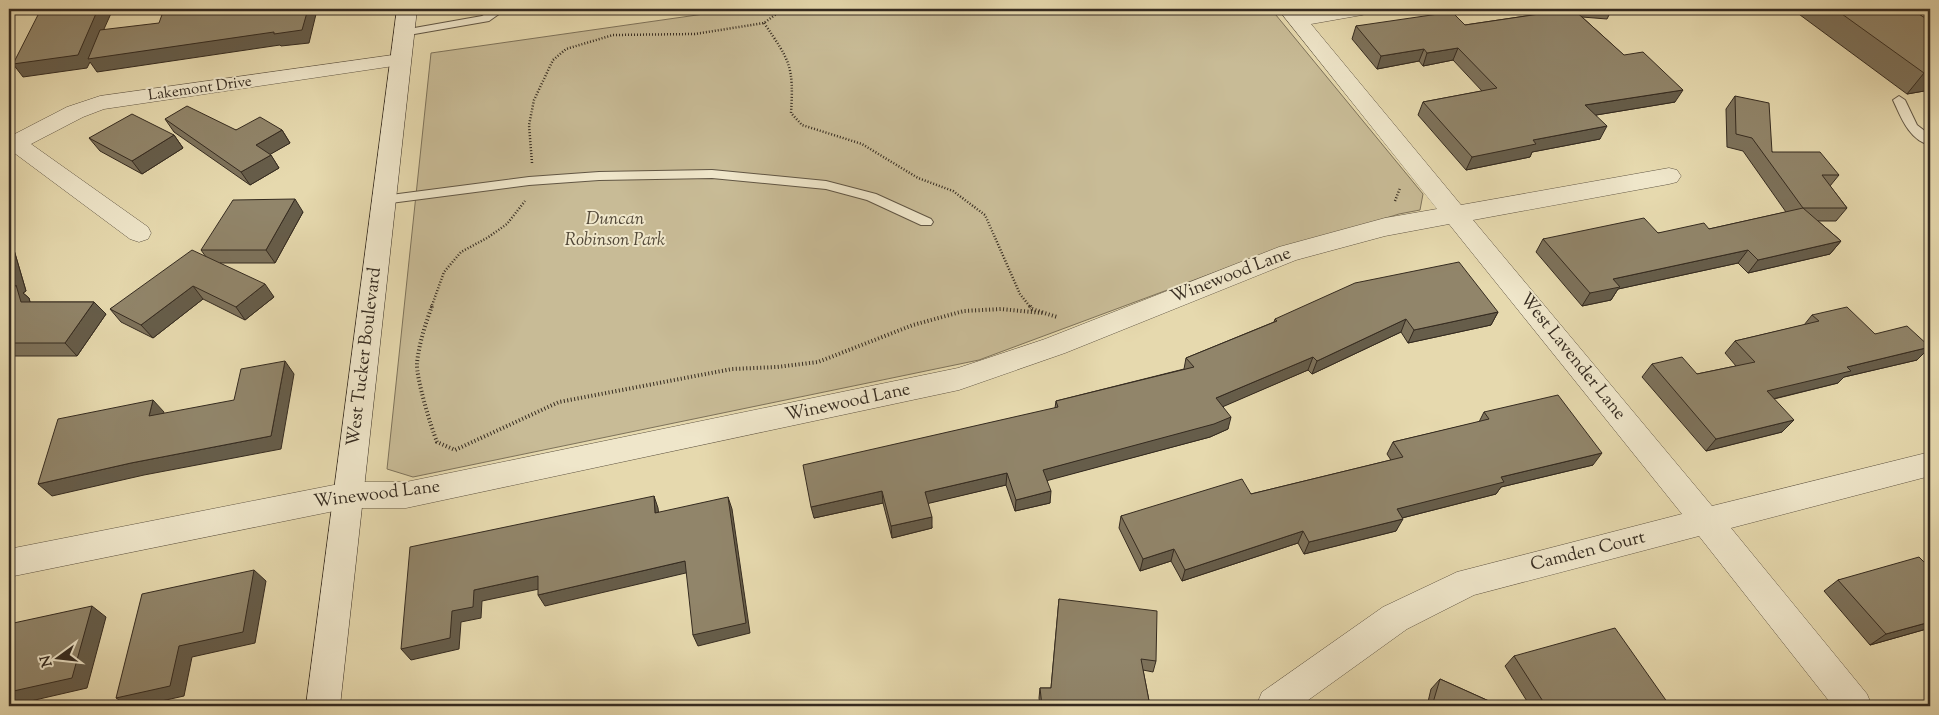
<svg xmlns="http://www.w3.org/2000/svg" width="1939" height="715" viewBox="0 0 1939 715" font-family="'Sorts Mill Goudy',serif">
	<rect width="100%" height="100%" fill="#e6d9ae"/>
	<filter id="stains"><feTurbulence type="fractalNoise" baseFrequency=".004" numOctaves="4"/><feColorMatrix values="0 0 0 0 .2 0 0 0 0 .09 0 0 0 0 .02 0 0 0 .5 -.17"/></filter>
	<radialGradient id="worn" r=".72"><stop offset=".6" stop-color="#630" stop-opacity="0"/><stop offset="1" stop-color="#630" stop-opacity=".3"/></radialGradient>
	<polygon fill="#c8bb96" stroke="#7e735b" points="739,9 1271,9 1423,194 1420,210 1399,214 1240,263 979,360 413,477 387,469 431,53"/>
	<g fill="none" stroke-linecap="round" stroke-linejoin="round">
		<defs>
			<g id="lane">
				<polygon points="494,9 506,9 489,21 403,36 397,33 403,30 482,16"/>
				<path d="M1899 96 1905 100 1917 125 1930 135V145C1909 140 1901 117 1893 100Z"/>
				<polygon points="712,170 826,181 876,194 931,219 933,222 931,225 921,225 867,200 826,189 712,178 599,180 529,185 383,204 378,203 376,200 378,197 383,196 529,177 599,172"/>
			</g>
			<g id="street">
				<polygon points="1278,9 1298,9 1302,13 1328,9 1372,9 1369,13 1362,15 1311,24 1461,205 1669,168 1677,170 1681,176 1677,182 1669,184 1473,220 1712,506 1930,452 1930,476 1731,528 1867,694 1872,706 1833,706 1699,536 1474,595 1407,629 1300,706 1258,706 1257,704 1262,692 1383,607 1457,572 1682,514 1449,224 1385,236 1296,260 1065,353 959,390 406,508 349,508 9,577 9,549 349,482 406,482 958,368 1045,339 1279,247 1385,218 1437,209"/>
				<polygon points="400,54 407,56 411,60 407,64 104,109 83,117 31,144 148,227 151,233 148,239 139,242 130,239 13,152 9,153 9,137 67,107 100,96"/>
			</g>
			<polygon id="secondary" points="397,9 417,9 340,706 306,706"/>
		</defs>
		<use href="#lane" stroke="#615644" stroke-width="2"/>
		<use href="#street" stroke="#615644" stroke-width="1"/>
		<use href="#secondary" stroke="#352b20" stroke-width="1"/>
		<g stroke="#352b20" stroke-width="2.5" stroke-dasharray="1 2" stroke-linecap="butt">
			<path d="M764 23C790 61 794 66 791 113L802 125 862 144 918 178 953 191 985 215 1020 294 1031 308"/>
			<polyline points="532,163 529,125 534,100 553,60 566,49 613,35 695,34 764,23 783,9"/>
			<polyline points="1395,201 1400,188"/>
			<polyline points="431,308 444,272 461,252 487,238 507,224 525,201"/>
		</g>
		<g stroke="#352b20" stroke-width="4" stroke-dasharray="1 2.5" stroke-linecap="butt">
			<path d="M432 306C425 325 419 344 417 363 416 378 431 427 437 442L455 450 559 402 732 369 777 367 818 362 913 325 964 311 1001 309 1042 313"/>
			<polyline points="1030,306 1032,309 1057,317"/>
		</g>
		<use href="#lane" fill="#efe6ca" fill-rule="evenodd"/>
		<use href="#street" fill="#efe6ca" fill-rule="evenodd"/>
		<use href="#secondary" fill="#efe6ca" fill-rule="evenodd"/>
	</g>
	<g fill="#7d725b" stroke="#352b20">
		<polygon points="1559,9 1612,9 1607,19 1582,17 1675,102 1596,115 1600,139 1532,152 1530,157 1466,170 1418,115 1423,102 1482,91 1453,60 1423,66 1419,61 1377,69 1352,39 1356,26 1465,25 1560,11"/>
		<polygon points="1792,9 1911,9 1925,18 1930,90 1907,94"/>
		<polygon points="1735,96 1772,152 1839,175 1830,186 1847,208 1836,221 1818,221 1841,241 1830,254 1748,273 1738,263 1618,289 1611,300 1582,306 1536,252 1543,239 1658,233 1709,229 1786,212 1743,151 1727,147 1726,109"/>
		<polygon points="165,119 236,130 282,130 290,143 270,154 279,168 250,185 174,132"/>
		<polygon points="174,135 183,148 142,174 100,151 89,138"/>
		<polygon points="303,212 275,263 220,263 274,297 245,320 203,299 153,338 121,322 110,309 206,257 201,250"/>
		<polygon points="9,233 26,291 23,293 29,298 30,302 94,302 106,314 77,356 9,356"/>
		<polygon points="1498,312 1491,325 1408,343 1401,332 1312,374 1308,370 1223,406 1228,429 1210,437 1047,480 1050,503 1015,511 1006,485 928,503 932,528 892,538 883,503 814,518 1055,408 1056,401 1184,369 1186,358 1274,322 1275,319"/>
		<polygon points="1812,315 1875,334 1917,360 1844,377 1838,383 1774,399 1782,432 1706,451 1642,377 1652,364 1697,374 1736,366 1725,353 1735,341 1804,325"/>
		<polygon points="1484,412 1593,465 1501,487 1496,494 1402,518 1396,531 1304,554 1298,543 1182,581 1171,561 1140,571 1119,528 1121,516 1251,494 1391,460 1387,454 1393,442 1479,422"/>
		<polygon points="1927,565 1930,628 1870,645 1824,591 1838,580"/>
		<polygon points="1059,599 1156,661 1153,672 1143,670 1150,706 1040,706 1039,698 1040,688 1051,688"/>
		<polygon points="1514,656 1670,706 1530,706 1505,666"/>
		<polygon points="1440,679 1500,706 1427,706 1431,689"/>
	</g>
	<g fill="#665d4a" stroke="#352b20">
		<polygon points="98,9 113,9 91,58 308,9 316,9 317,10 309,43 281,46 280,45 97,72 90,62 87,68 23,77 13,64"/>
		<polygon points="218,9 230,9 224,27 217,14"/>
		<polygon points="1458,48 1453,60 1423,66 1427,53"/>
		<polygon points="1424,49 1419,61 1377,69 1381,56"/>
		<polygon points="1930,72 1930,90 1907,94 1924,73"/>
		<polygon points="1683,90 1675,102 1578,118 1585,105"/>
		<polygon points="1607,126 1600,139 1532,152 1530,157 1466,170 1472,157 1533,140"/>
		<polygon points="282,130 290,143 264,158 256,145"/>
		<polygon points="174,135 183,148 142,174 132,161"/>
		<polygon points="271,155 279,168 250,185 241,172"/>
		<polygon points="295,199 303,212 275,263 266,250"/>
		<polygon points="9,233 26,291 23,293 29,298 33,314 9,298"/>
		<polygon points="1841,241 1830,254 1748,273 1758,260"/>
		<polygon points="1748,250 1738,263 1618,289 1611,300 1582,306 1590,293 1613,279"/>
		<polygon points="265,284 274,297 245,320 236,307"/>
		<polygon points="193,286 203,299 153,338 141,325"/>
		<polygon points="94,302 106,314 77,356 65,343"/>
		<polygon points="1498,312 1491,325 1408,343 1414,330"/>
		<polygon points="1406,319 1401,332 1312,374 1317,361"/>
		<polygon points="1930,347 1917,360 1844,377 1838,383 1756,403 1767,391 1847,367"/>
		<polygon points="1313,357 1308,370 1213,411 1216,398"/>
		<polygon points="285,361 294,374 281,449 144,475 52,496 38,484 131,463 271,436"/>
		<polygon points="153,400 164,412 160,428 149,416"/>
		<polygon points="1231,417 1228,429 1210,437 1042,482 1043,470"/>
		<polygon points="1794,420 1782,432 1706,451 1716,439"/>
		<polygon points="1602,453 1593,465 1501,487 1496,494 1390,521 1397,509 1501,477"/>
		<polygon points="1007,473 1006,485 926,504 925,492"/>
		<polygon points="882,491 883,503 814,518 811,507"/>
		<polygon points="1051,491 1050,503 1015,511 1016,500"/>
		<polygon points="654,496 658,508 660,525 655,513"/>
		<polygon points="728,497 732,509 750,633 698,646 693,635"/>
		<polygon points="932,517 932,528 892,538 891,526"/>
		<polygon points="1403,519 1396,531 1304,554 1309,542"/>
		<polygon points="1303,531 1298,543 1182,581 1185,570"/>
		<polygon points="1174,549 1171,561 1140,571 1143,559"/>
		<polygon points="685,561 690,572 545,606 538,595"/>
		<polygon points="254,570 266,581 255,643 192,657 184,696 139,706 128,706 116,698 179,646"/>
		<polygon points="538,576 544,588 482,601 481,618 461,622 459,649 411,660 401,649 452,611 474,590"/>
		<polygon points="92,606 106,617 87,688 9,706 9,692"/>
		<polygon points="1930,622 1930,628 1870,645 1886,634"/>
	</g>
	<g fill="#91856a" stroke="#352b20">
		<polygon points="41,9 98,9 78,55 13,64"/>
		<polygon points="164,9 218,9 217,14 255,9 308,9 302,30 274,34 274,32 88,59 100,30 159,23"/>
		<polygon points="1573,9 1624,55 1643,52 1683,90 1585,105 1607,126 1533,140 1536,144 1472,157 1423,102 1497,88 1458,48 1427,53 1424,49 1381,56 1356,26 1452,12 1465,25"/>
		<polygon points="1835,9 1911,9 1925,18 1930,18 1930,72 1924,73"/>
		<polygon points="1735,96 1769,103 1772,152 1820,152 1839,175 1822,175 1847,208 1803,208 1752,138 1736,134"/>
		<polygon points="187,106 236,130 260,117 282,130 256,145 271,155 241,172 165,119"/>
		<polygon points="132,114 174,135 132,161 89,138"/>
		<polygon points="295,199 266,250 201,250 233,200"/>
		<polygon points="1803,208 1841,241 1758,260 1748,250 1613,279 1620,287 1590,293 1543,239 1644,218 1658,233 1704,223 1709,229"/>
		<polygon points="192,250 265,284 236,307 193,286 141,325 110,309"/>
		<polygon points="9,260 14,279 9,281"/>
		<polygon points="1459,262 1498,312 1414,330 1406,319 1317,361 1313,357 1216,398 1231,417 1214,424 1043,470 1051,491 1016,500 1007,473 925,492 932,517 891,526 882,491 811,507 803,465 1058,407 1056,401 1194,367 1186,358 1277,321 1275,319 1355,283"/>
		<polygon points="16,285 21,302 94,302 65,343 9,343 9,295"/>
		<polygon points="1847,307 1875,334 1907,326 1930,347 1847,367 1851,371 1767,391 1794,420 1716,439 1652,364 1682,357 1697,374 1755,362 1735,341 1819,321 1812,315"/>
		<polygon points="285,361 271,436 131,463 38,484 58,419 153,400 149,416 234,400 241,369"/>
		<polygon points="1558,395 1602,453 1501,477 1504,482 1397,509 1403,519 1309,542 1303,531 1185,570 1174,549 1143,559 1121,516 1242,479 1251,494 1403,457 1393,442 1489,419 1484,412"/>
		<polygon points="654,496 655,513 728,497 746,623 693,635 685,561 538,595 538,576 474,590 473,607 452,611 450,638 401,649 410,547"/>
		<polygon points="1919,557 1927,565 1930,564 1930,622 1886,634 1838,580"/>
		<polygon points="254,570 243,632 179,646 170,686 116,698 142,594"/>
		<polygon points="1059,599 1157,611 1156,661 1141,659 1150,706 1042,706 1040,688 1051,688"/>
		<polygon points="92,606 72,678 9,692 9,624"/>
		<polygon points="1615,628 1670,706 1546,706 1514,656"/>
		<polygon points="1440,679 1500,706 1432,706"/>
	</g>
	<g text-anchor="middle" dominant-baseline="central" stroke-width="4" stroke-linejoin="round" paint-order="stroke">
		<g font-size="15" fill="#352b20" stroke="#efe6ca">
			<text transform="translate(200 89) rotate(-8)">Lakemont Drive</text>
		</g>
		<g font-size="18" font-style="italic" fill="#524838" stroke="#efe6ca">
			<text x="615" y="220">Duncan<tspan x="615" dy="21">Robinson Park</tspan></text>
		</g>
		<g font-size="18" fill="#352b20" stroke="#efe6ca">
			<text transform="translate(1231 276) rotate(-21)">Winewood Lane</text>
			<text transform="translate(365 357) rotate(-83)">West Tucker Boulevard</text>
			<text transform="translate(1572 357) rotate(51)">West Lavender Lane</text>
			<text transform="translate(848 403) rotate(-12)">Winewood Lane</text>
			<text transform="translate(377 495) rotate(-7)">Winewood Lane</text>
			<text transform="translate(1588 552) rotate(-14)">Camden Court</text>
		</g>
	</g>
	<rect width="1939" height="715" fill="none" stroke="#e6d9ae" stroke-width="30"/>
	<rect x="10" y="10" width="1919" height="695" fill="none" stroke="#352b20" stroke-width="2.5"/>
	<rect x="15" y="15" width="1909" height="685" fill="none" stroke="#352b20"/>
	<g transform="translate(58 658) rotate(255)" stroke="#efe6ca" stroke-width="4" paint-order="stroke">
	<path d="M0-4L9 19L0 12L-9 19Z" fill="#352b20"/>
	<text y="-8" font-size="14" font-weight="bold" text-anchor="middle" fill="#352b20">N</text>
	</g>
	<rect width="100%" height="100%" filter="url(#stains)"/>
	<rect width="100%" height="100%" fill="url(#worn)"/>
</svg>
